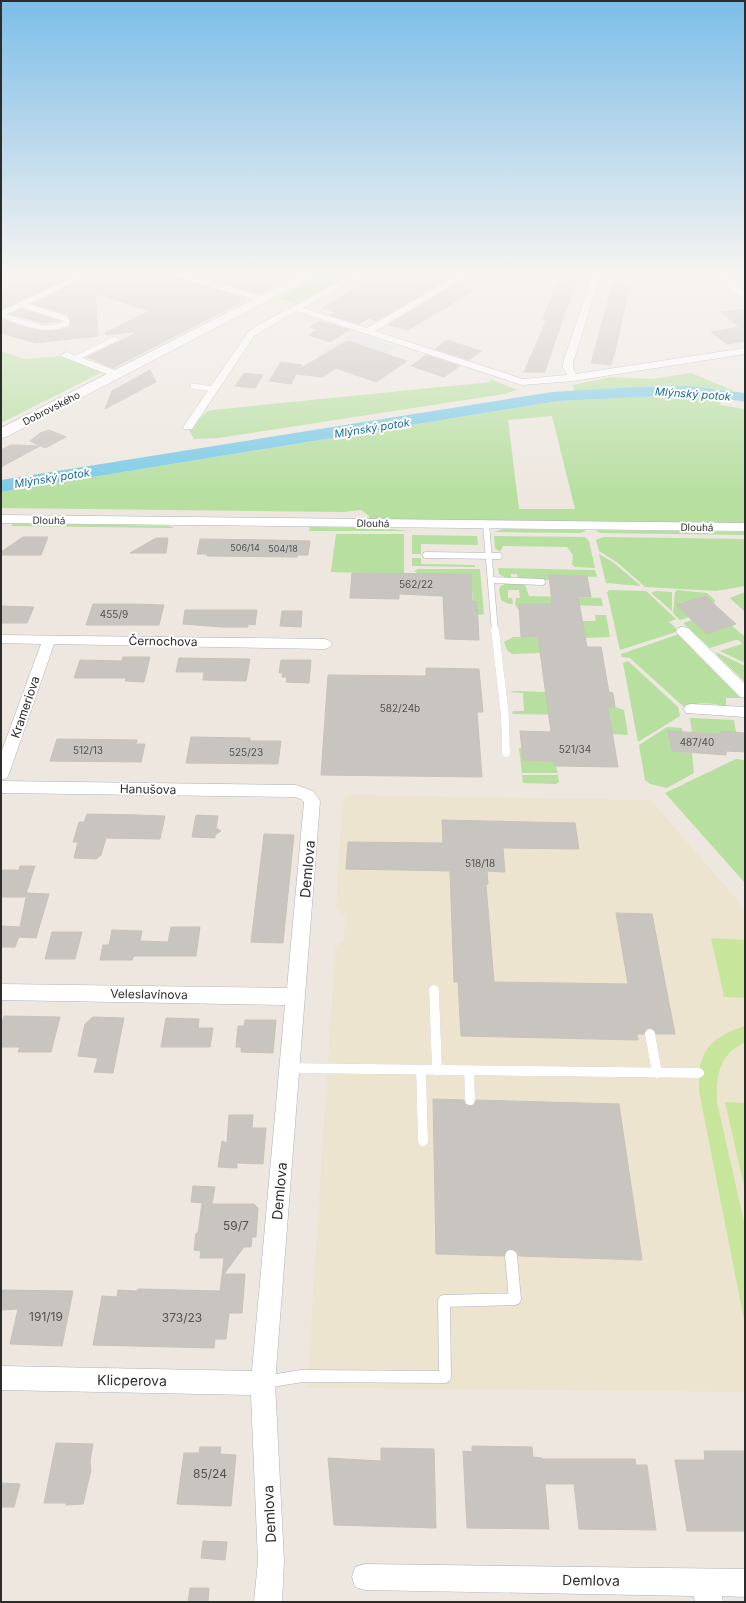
<svg xmlns="http://www.w3.org/2000/svg" width="746" height="1603" viewBox="0 0 746 1603" font-family="Inter,sans-serif">
	<rect width="100%" height="100%" fill="#ede7df"/>
	<polygon fill="#e1dfe6" points="354,333 396,347 352,374 336,368 314,364 321,352"/>
	<polygon fill="#ede4d0" points="349,795 651,800 745,909 745,1392 307,1388 327,1075 337,1075 337,1062 328,1062 335,947 344,941 345,916 336,909 342,802"/>
	<g fill="#b6dfa0" fill-rule="evenodd">
		<polygon points="327,273 356,273 297,304 278,298"/>
		<polygon points="1,351 24,359 62,356 102,372 1,423"/>
		<polygon points="691,373 735,391 690,386 635,387 574,391 573,385 612,377 652,379"/>
		<polygon points="490,379 517,390 504,394 218,438 194,439 189,430 206,412 213,410 491,382"/>
		<path d="M684 395 718 397 721 405 745 409V524L369 520V516L361 510 343 512 1 508V492L558 401ZM552 416 575 509H519L508 420Z"/>
		<polygon points="14,523 168,526 175,528 11,526"/>
		<polygon points="310,527 380,528 408,531 309,531"/>
		<polygon points="503,529 585,530 585,531 581,533 494,532"/>
		<polygon points="596,530 745,532 745,535 600,533"/>
		<polygon points="336,534 404,534 404,574 331,572"/>
		<polygon points="412,535 477,536 478,545 421,544 421,554 412,554"/>
		<polygon points="494,536 585,537 589,541 595,568 575,567 572,564 573,555 567,547 503,546 500,552 495,548"/>
		<polygon points="603,537 745,539 745,586 716,591 645,587 618,563 599,551 596,540"/>
		<polygon points="599,554 614,563 641,586 606,583"/>
		<polygon points="412,558 421,558 421,564 475,565 475,567 412,566"/>
		<polygon points="498,568 595,570 597,577 549,575 549,580 518,579 517,574 511,574 511,578 506,578 499,574"/>
		<polygon points="418,569 480,569 484,614 478,615 477,602 473,601 471,574 418,574 414,571"/>
		<polygon points="505,584 522,584 525,585 529,596 601,598 603,606 519,604 519,610 515,605 516,598 520,598 519,590 508,590 508,598 512,598 513,604 508,604 501,600 499,589 501,586"/>
		<polygon points="610,590 646,591 676,619 669,622 679,631 620,650 607,592"/>
		<polygon points="677,590 707,593 715,600 714,604 705,596 677,605 689,617 680,620 673,613 675,592"/>
		<polygon points="656,591 672,592 672,611 651,593"/>
		<polygon points="745,592 745,612 730,598"/>
		<polygon points="595,615 606,615 610,637 585,638 582,621 596,621"/>
		<polygon points="692,620 707,634 732,626 745,637 745,663 720,651 742,644 739,640 735,640 710,648 683,623"/>
		<path d="M682 633 696 647 693 650 729 686 743 695 744 698H726V708C714 701 696 703 684 707L630 658 622 657 621 654Z"/>
		<polygon points="513,637 517,637 558,638 540,653 512,654 507,650 504,642"/>
		<polygon points="716,652 745,666 745,682 717,655"/>
		<polygon points="628,661 678,707 680,716 638,742 623,663"/>
		<polygon points="514,691 546,692 548,706 615,707 624,710 628,735 612,734 585,715 512,714 513,711 524,711 523,693 510,692"/>
		<polygon points="691,718 734,720 736,732 721,731 721,734 692,732 690,719"/>
		<polygon points="667,727 682,728 683,732 668,731 672,751 692,753 694,773 667,788 650,784 645,780 639,745"/>
		<polygon points="519,748 522,748 523,760 554,761 558,773 522,773"/>
		<polygon points="736,759 745,760 745,883 665,793"/>
		<polygon points="522,775 558,775 559,782 556,784 523,783"/>
	</g>
	<g fill="#c7e69c">
		<polygon points="711,938 745,940 745,998 724,997"/>
		<path d="M745 1026V1043C719 1053 716 1077 717 1102L745 1226V1325L699 1091C699 1082 698 1071 701 1062 708 1041 725 1032 745 1026Z"/>
		<polygon points="725,1102 745,1103 745,1191"/>
	</g>
	<polygon fill="#7acae7" points="690,386 745,393 745,402 718,397 684,395 558,401 1,492 1,480 552,392 635,387"/>
	<g fill="#c8c4bf" stroke="#c8c3b9">
		<polygon points="44,273 80,273 1,309 1,293 21,283 20,278 27,276 35,277"/>
		<polygon points="93,273 168,273 170,276 247,299 113,368 87,357 140,331 106,335 105,333 150,311 95,293 98,336 35,343 1,333 1,319 24,327 42,331 60,330 69,327 71,322 68,315 32,304 93,274"/>
		<polygon points="185,273 221,273 271,286 258,293"/>
		<polygon points="382,273 417,273 445,281 376,321 369,318 359,324 330,315 335,312 322,308"/>
		<polygon points="560,273 578,273 545,372 524,372 547,319 543,319"/>
		<polygon points="613,283 629,285 616,348 611,365 591,363"/>
		<polygon points="456,284 474,290 408,330 388,325"/>
		<polygon points="22,309 61,321 43,323 10,314"/>
		<polygon points="745,309 745,341 727,344 711,332 739,327 721,312"/>
		<polygon points="320,321 349,330 330,342 309,335 318,329 310,327"/>
		<polygon points="447,340 481,351 469,360 435,349"/>
		<polygon points="348,341 407,361 376,382 336,368 323,377 296,374 291,384 269,381 281,362 302,365 299,369"/>
		<polygon points="426,355 460,366 444,377 411,366"/>
		<polygon points="150,370 156,382 105,409 112,391"/>
		<polygon points="244,373 263,375 255,388 235,386"/>
		<polygon points="49,430 66,437 45,448 30,441 40,433"/>
		<polygon points="10,445 15,445 40,446 1,467 1,450"/>
		<polygon points="23,537 48,537 41,555 1,555 1,552"/>
		<polygon points="156,538 168,538 166,553 130,553"/>
		<polygon points="200,539 270,540 310,541 308,555 297,555 297,557 207,556 207,554 197,554"/>
		<polygon points="352,573 471,574 472,601 477,602 479,640 445,639 443,596 399,594 399,599 350,598"/>
		<polygon points="549,575 587,576 591,597 578,597 587,647 601,647 609,692 613,693 615,707 608,707 618,767 555,766 554,761 523,760 520,731 551,732 538,637 521,637 519,604 552,604"/>
		<polygon points="706,596 714,604 736,624 707,634 676,605"/>
		<polygon points="93,604 131,604 164,605 159,625 86,625"/>
		<polygon points="1,606 34,607 27,623 1,623"/>
		<polygon points="185,610 257,610 255,625 248,624 248,627 222,627 183,624"/>
		<polygon points="282,611 302,611 301,627 280,626"/>
		<polygon points="123,657 150,657 144,682 125,681 126,678 74,678 80,660 122,661"/>
		<polygon points="179,658 250,659 246,681 203,680 204,672 176,672"/>
		<polygon points="281,660 311,660 309,683 286,682 287,677 282,677 283,673 279,673"/>
		<polygon points="426,668 479,669 483,712 477,712 482,777 321,775 328,675 426,676"/>
		<polygon points="668,731 721,734 721,731 745,733 745,752 726,751 726,755 672,751"/>
		<polygon points="191,737 250,738 250,741 281,741 278,764 186,763"/>
		<polygon points="57,739 137,740 136,744 145,744 141,762 50,761"/>
		<polygon points="87,814 138,815 165,816 160,839 106,838 101,855 96,859 74,858 78,842 73,842 79,822 84,822"/>
		<polygon points="196,815 218,816 216,828 221,831 215,835 215,838 192,837"/>
		<polygon points="442,820 575,823 579,849 503,848 505,872 487,871 488,884 486,885 494,982 628,984 616,913 652,914 675,1034 656,1034 654,1030 649,1028 646,1030 644,1034 637,1034 638,1040 461,1036 458,982 454,982 450,871 346,869 348,842 443,843"/>
		<polygon points="264,834 294,835 283,943 251,942"/>
		<polygon points="20,866 35,866 25,897 1,897 1,870 19,870"/>
		<polygon points="27,893 49,894 36,938 19,937 15,947 1,947 1,926 20,927"/>
		<polygon points="171,927 200,927 196,956 134,956 132,960 100,960 103,945 109,945 112,930 142,931 140,941 168,942"/>
		<polygon points="52,932 82,932 75,959 45,959"/>
		<polygon points="4,1016 60,1017 51,1052 18,1052 20,1047 1,1047 1,1027"/>
		<polygon points="93,1017 124,1018 113,1073 94,1072 98,1058 78,1056 85,1024"/>
		<polygon points="166,1018 199,1019 198,1028 213,1028 210,1047 161,1047"/>
		<polygon points="245,1020 276,1020 273,1053 241,1052 241,1047 236,1047 238,1026 244,1026"/>
		<polygon points="433,1099 464,1100 465,1104 470,1106 474,1105 476,1100 619,1104 642,1260 519,1256 517,1251 511,1249 506,1250 504,1256 436,1254"/>
		<polygon points="229,1115 253,1115 252,1128 266,1128 263,1164 237,1163 237,1168 218,1167 222,1141 227,1143"/>
		<polygon points="193,1186 215,1187 212,1204 254,1204 258,1208 256,1237 252,1237 251,1247 244,1247 224,1274 245,1274 242,1313 229,1313 226,1339 215,1339 214,1348 93,1345 102,1296 117,1297 118,1290 137,1291 138,1289 220,1291 224,1258 200,1258 201,1251 194,1250 196,1233 198,1233 202,1203 205,1203 191,1202"/>
		<polygon points="1,1290 73,1291 62,1346 10,1344 18,1309 1,1310"/>
		<polygon points="56,1443 93,1444 90,1461 91,1470 83,1504 66,1505 66,1503 44,1503"/>
		<polygon points="472,1446 532,1447 533,1457 542,1458 543,1459 635,1459 636,1465 647,1465 656,1530 579,1529 574,1484 545,1484 549,1529 467,1528 463,1451 472,1452"/>
		<polygon points="200,1447 221,1447 220,1454 236,1455 231,1506 177,1504 184,1453 199,1453"/>
		<polygon points="381,1448 434,1449 436,1528 334,1525 328,1458 381,1461"/>
		<polygon points="704,1451 745,1451 745,1531 687,1531 675,1460 705,1460"/>
		<polygon points="1,1483 20,1484 14,1507 1,1507"/>
		<polygon points="203,1541 227,1542 225,1560 201,1558"/>
		<polygon points="190,1588 209,1588 208,1602 188,1602"/>
	</g>
	<g fill="none" stroke-linecap="round" stroke-linejoin="round">
		<defs>
			<g id="lane-far4">
				<path d="M1 315C22 322 46 334 67 323L66 319 64 318 21 304"/>
				<polyline points="76,358 115,339"/>
				<polyline points="193,386 214,389"/>
			</g>
			<g id="lane-far3">
				<polyline points="486,524 495,631"/>
				<polyline points="426,555 499,556"/>
				<polyline points="491,580 542,582"/>
			</g>
			<polyline id="lane-far2" points="495,630 505,716 506,753"/>
			<g id="lane-far1">
				<polyline points="434,990 437,1070"/>
				<polyline points="650,1034 657,1073"/>
				<polyline points="290,1068 699,1073"/>
				<polyline points="421,1070 423,1141"/>
				<polyline points="469,1070 470,1100"/>
			</g>
			<polyline id="lane" points="265,1382 302,1376 445,1377 444,1301 515,1299 511,1256"/>
			<g id="street">
				<polygon points="82,273 92,273 1,317 1,311"/>
				<polygon points="169,273 181,273 265,297 266,299 262,302 259,301 170,275"/>
				<polygon points="355,273 364,273 303,308 367,328 461,273 470,273 469,275 375,331 523,379 567,375 563,368 563,363 593,273 601,273 573,363 573,368 576,374 745,348 745,354 573,381 522,385 296,311 254,336 192,429 184,429 183,427 248,332 258,325"/>
				<polygon points="712,273 721,273 745,292 745,299 742,298"/>
				<polygon points="66,352 120,372 121,374 116,377 112,376 63,357 61,355"/>
				<polygon points="1,515 745,523 745,531 1,523"/>
				<polygon points="683,627 688,628 745,684 745,698 740,697 678,634 676,631 678,628"/>
				<polygon points="1,635 325,639 330,641 332,644 330,647 325,649 54,644 9,774 7,778 1,780 1,753 41,644 1,643"/>
				<polygon points="691,704 745,707 745,717 686,713 684,709 686,705"/>
				<polygon points="1,781 296,785 313,791 320,801 275,1383 284,1561 282,1602 254,1602 258,1561 251,1395 1,1390 1,1366 252,1371 285,1005 1,1000 1,984 287,988 304,802 301,799 295,797 1,793"/>
				<polygon points="365,1564 745,1569 745,1597 722,1596 723,1602 695,1602 694,1596 365,1590 355,1587 352,1577 355,1567"/>
			</g>
			<polygon id="secondary" points="305,273 319,273 317,275 6,437 1,438 1,428"/>
		</defs>
		<use href="#lane-far4" stroke="#b0b2bb" stroke-width="5.5"/>
		<use href="#lane-far3" stroke="#b0b2bb" stroke-width="7"/>
		<use href="#lane-far2" stroke="#b0b2bb" stroke-width="8"/>
		<use href="#lane-far1" stroke="#b0b2bb" stroke-width="10"/>
		<use href="#lane" stroke="#b0b2bb" stroke-width="13"/>
		<use href="#street" stroke="#b0b2bb" stroke-width="1"/>
		<use href="#secondary" stroke="#b0b2bb" stroke-width="1"/>
		<use href="#lane-far4" stroke="#fff" stroke-width="5"/>
		<use href="#lane-far3" stroke="#fff" stroke-width="6"/>
		<use href="#lane-far2" stroke="#fff" stroke-width="8"/>
		<use href="#lane-far1" stroke="#fff" stroke-width="10"/>
		<use href="#lane" stroke="#fff" stroke-width="12"/>
		<use href="#street" fill="#fff" fill-rule="evenodd"/>
		<use href="#secondary" fill="#fff" fill-rule="evenodd"/>
	</g>
	<linearGradient id="sky" x2="0" y2="1"><stop stop-color="#7cbde8"/><stop offset="0.55" stop-color="#f7f4f1"/><stop offset="1" stop-color="#f7f4f1" stop-opacity="0"/></linearGradient>
	<rect width="746" height="497" fill="url(#sky)"/>
	<g text-anchor="middle" dominant-baseline="central" stroke-width="4" stroke-linejoin="round" paint-order="stroke">
		<g font-size="9" fill="#535251">
			<text x="245" y="547">506/14</text>
			<text x="283" y="548">504/18</text>
		</g>
		<g font-size="10" fill="#2c2c2c" stroke="#fff">
			<text transform="translate(51 408) rotate(-27)">Dobrovského</text>
			<text transform="translate(49 520) rotate(1)">Dlouhá</text>
			<text transform="translate(373 523) rotate(1)">Dlouhá</text>
			<text transform="translate(697 527) rotate(1)">Dlouhá</text>
		</g>
		<g font-size="10" fill="#535251">
			<text x="416" y="584">562/22</text>
			<text x="114" y="614">455/9</text>
			<text x="400" y="708">582/24b</text>
			<text x="697" y="742">487/40</text>
			<text x="575" y="749">521/34</text>
			<text x="88" y="750">512/13</text>
			<text x="246" y="752">525/23</text>
			<text x="480" y="863">518/18</text>
		</g>
		<g font-size="11" font-style="italic" fill="#166a96" stroke="#fff">
			<text transform="translate(693 394) rotate(4)">Mlýnský potok</text>
			<text transform="translate(372 428) rotate(-9)">Mlýnský potok</text>
			<text transform="translate(52 478) rotate(-9)">Mlýnský potok</text>
		</g>
		<g font-size="12" fill="#2c2c2c" stroke="#fff">
			<text transform="translate(163 641) rotate(1)">Černochova</text>
			<text transform="translate(25 707) rotate(-71)">Krameriova</text>
			<text transform="translate(148 789) rotate(1)">Hanušova</text>
			<text transform="translate(149 994) rotate(1)">Veleslavínova</text>
		</g>
		<g font-size="12" fill="#535251">
			<text x="236" y="1225">59/7</text>
			<text x="46" y="1316">191/19</text>
			<text x="182" y="1317">373/23</text>
			<text x="210" y="1473">85/24</text>
		</g>
		<g font-size="14" fill="#2c2c2c" stroke="#fff">
			<text transform="translate(307 869) rotate(-85)">Demlova</text>
			<text transform="translate(279 1191) rotate(-85)">Demlova</text>
			<text transform="translate(132 1380) rotate(1)">Klicperova</text>
			<text transform="translate(269 1514) rotate(-93)">Demlova</text>
			<text transform="translate(591 1580) rotate(1)">Demlova</text>
		</g>
	</g>
	<rect width="746" height="1603" fill="none" stroke="#2c2c2c" stroke-width="4"/>
</svg>
